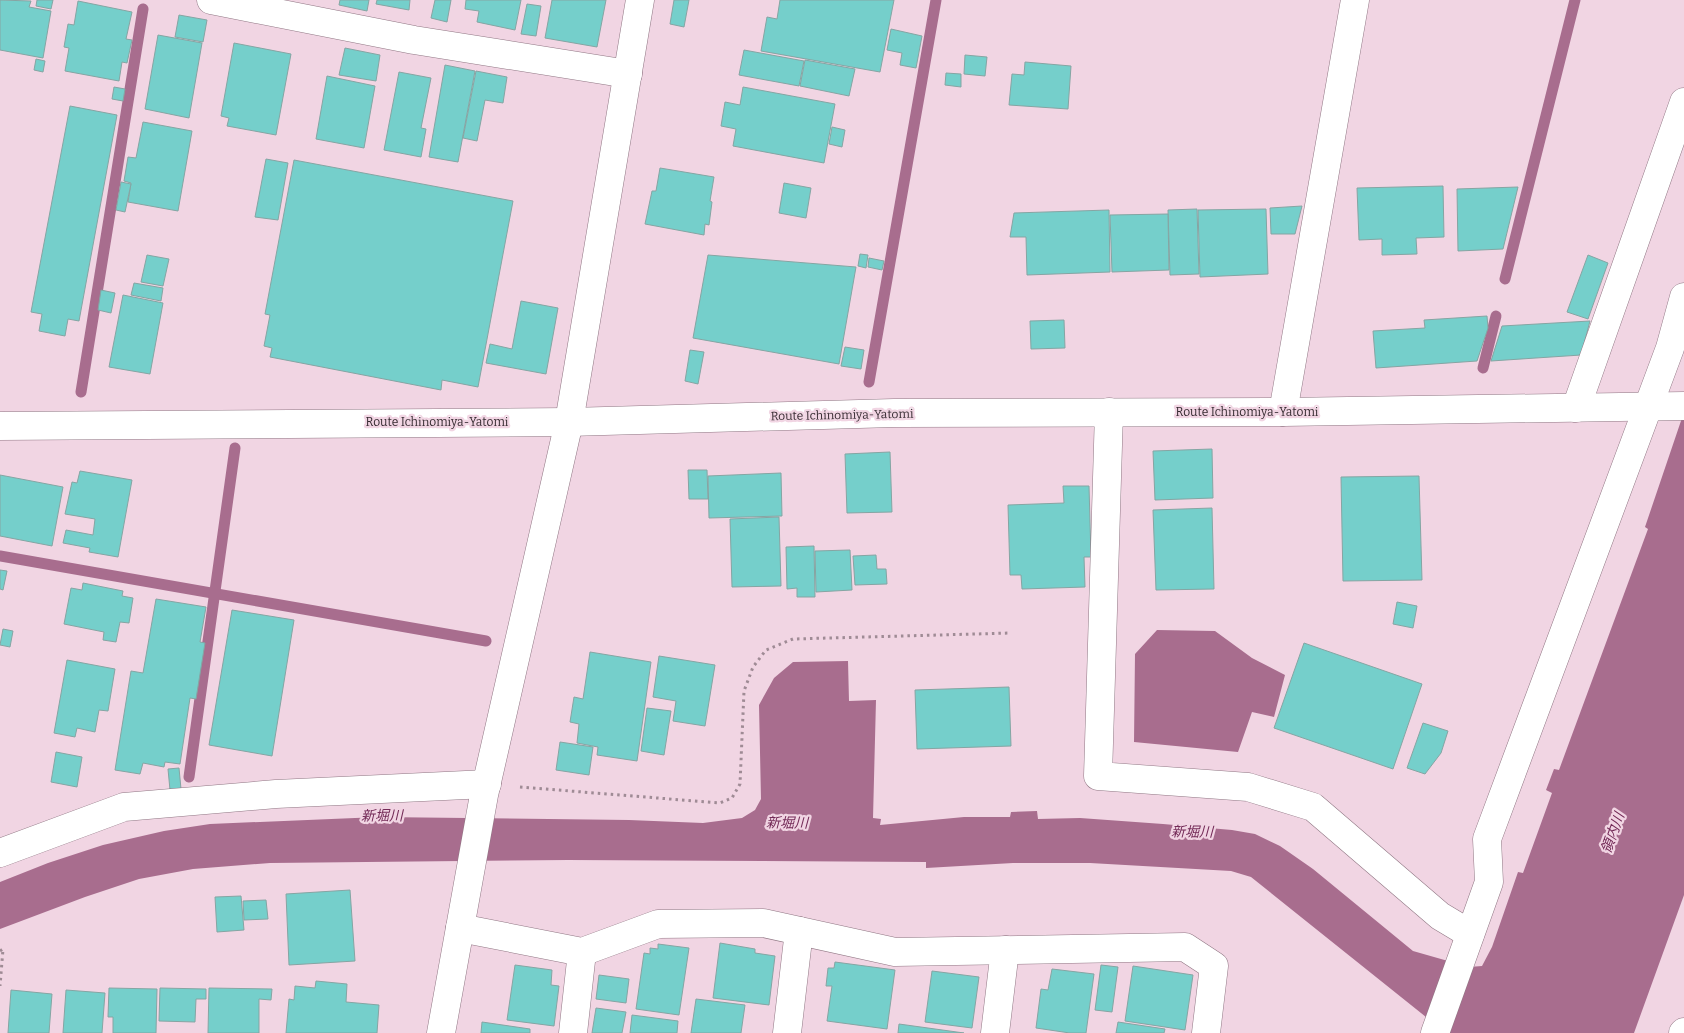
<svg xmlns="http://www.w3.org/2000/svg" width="1684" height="1033" viewBox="0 0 1684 1033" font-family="Bitter,'Noto Sans JP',serif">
	<rect width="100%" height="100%" fill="#f1d5e3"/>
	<g fill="#a86d8e">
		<polygon points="1684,412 1684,895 1634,1033 1431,1033 1423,1027 1426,1017 1251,877 1231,871 1090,863 1013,863 926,868 926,862 568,860 270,863 193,869 139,879 85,897 0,929 0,882 48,863 103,845 164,831 210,824 379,817 629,820 703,823 742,818 755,810 761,799 759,705 774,678 793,662 848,661 849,701 876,700 873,818 881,819 880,825 964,817 1010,817 1011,812 1037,811 1038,819 1080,818 1163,824 1232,830 1255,834 1280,846 1313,869 1413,951 1469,967 1482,966 1492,947 1518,872 1523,873 1552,793 1546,790 1554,769 1559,770 1648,529 1645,527"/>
		<polygon points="1157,630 1215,631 1252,658 1285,675 1274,717 1252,712 1238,752 1134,742 1135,654"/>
	</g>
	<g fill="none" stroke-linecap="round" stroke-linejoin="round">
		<g stroke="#a86d8e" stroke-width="11">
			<polyline points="1505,279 1575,0"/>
			<polyline points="1483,368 1496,316"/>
			<polyline points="869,382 936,0"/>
			<polyline points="81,392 143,9"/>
			<polyline points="0,556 486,641"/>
			<polyline points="189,777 235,448"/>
		</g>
	</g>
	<g fill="#75cfcb" stroke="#85a5a3">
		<polygon points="0,0 31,1 29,7 51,11 43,58 0,50"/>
		<polygon points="37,0 53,0 51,9 36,6"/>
		<polygon points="340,0 369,0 367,11 339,5"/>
		<polygon points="377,0 410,0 409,10 376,4"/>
		<polygon points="435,0 451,0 447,22 431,18"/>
		<polygon points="466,0 521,0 515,30 477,22 479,11 465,9"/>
		<polygon points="552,0 606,0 597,47 545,38"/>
		<polygon points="674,0 689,0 684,27 670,24"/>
		<polygon points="780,0 894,0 880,72 761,51 767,17 777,19"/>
		<polygon points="78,1 132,12 126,39 132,40 127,63 122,62 119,81 65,71 69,48 64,47 68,24 74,25"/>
		<polygon points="527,4 541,6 536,36 521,34"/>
		<polygon points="179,15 207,20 203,42 175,37"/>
		<polygon points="891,29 922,36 916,68 900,65 902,53 887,50"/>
		<polygon points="158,35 202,43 189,118 145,109"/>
		<polygon points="234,43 291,54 276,135 227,126 229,118 221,116"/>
		<polygon points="345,48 380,55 376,81 339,75"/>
		<polygon points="744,50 804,61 799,86 739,75"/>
		<polygon points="965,55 987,57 985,76 964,74"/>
		<polygon points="36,59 45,61 43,72 34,70"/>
		<polygon points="805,60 855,69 849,96 800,86"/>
		<polygon points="1025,62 1071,66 1068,109 1009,105 1012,74 1024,75"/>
		<polygon points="445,65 475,71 458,162 429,157"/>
		<polygon points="476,71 507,77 503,103 485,100 477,141 463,138"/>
		<polygon points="399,72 431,78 421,128 426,129 421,157 384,150"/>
		<polygon points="946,73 961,74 961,87 945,85"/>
		<polygon points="327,76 375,86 364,148 316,139"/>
		<polygon points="114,87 125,89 123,101 112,99"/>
		<polygon points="743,87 835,104 824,163 733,146 736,129 721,126 725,102 740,105"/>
		<polygon points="70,106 117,115 79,321 68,319 65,336 39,331 42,314 31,312"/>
		<polygon points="143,122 192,131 178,211 128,202 131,183 124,181 128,157 136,158"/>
		<polygon points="832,127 845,130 842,147 829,144"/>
		<polygon points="266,159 288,163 278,220 255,217"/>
		<polygon points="294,160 513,201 478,387 442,380 441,390 270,357 272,348 264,346 270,315 265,314"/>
		<polygon points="660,168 714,177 710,201 712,202 709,225 705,224 704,235 645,224 652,191 656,191"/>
		<polygon points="121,182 131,184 125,212 116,210"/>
		<polygon points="784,183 811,188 806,218 779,213"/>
		<polygon points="1443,186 1444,237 1416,238 1417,254 1382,255 1382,239 1359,240 1357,188"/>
		<polygon points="1518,187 1503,249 1458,251 1457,189"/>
		<polygon points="1302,206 1295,234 1271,234 1270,208"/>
		<polygon points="1197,209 1199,274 1170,275 1168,210"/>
		<polygon points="1266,209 1268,274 1200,277 1198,210"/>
		<polygon points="1109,210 1110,272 1027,275 1026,237 1010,237 1014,213"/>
		<polygon points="1168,214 1169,270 1112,272 1110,215"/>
		<polygon points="860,254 868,255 866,268 858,266"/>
		<polygon points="147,255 169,259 163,286 141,282"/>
		<polygon points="708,255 856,267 839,364 693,338"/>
		<polygon points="1588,255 1608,263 1588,319 1567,312"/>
		<polygon points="869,258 884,261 882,270 868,267"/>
		<polygon points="134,283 163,288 161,301 131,295"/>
		<polygon points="101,290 115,293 111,313 98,310"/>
		<polygon points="123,295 163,303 150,374 109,367"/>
		<polygon points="521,301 558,308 546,374 486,363 490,344 512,349"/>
		<polygon points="1487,316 1488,328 1477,361 1376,368 1373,331 1425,328 1424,320"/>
		<polygon points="1064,320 1065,348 1031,349 1030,321"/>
		<polygon points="1590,321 1581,355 1491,361 1502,326"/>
		<polygon points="845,347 864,350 861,369 841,366"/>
		<polygon points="690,350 704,352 698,384 685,381"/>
		<polygon points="1212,449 1213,498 1155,500 1153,451"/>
		<polygon points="890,452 892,512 847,513 845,454"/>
		<polygon points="688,470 707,470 708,499 689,499"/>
		<polygon points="80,471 132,480 118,557 89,552 90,548 63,543 66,530 93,535 95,519 65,514 72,482 77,483"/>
		<polygon points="781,473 782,516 709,518 708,476"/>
		<polygon points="0,475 63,487 52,546 0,536"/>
		<polygon points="1419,476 1422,580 1343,581 1341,477"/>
		<polygon points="1063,486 1089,486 1091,557 1084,557 1085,587 1022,589 1021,575 1010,575 1008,505 1064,503"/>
		<polygon points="1212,508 1214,589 1156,590 1153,510"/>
		<polygon points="779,517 781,586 732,587 730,519"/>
		<polygon points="814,546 815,597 797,597 797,588 787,589 786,547"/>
		<polygon points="850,550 852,590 816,592 815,551"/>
		<polygon points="876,555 877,569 886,569 887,584 855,585 853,556"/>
		<polygon points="0,570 7,571 3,590 0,589"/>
		<polygon points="83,583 123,591 122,596 133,598 129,623 120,622 116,642 103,640 104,632 64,624 71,588 82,590"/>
		<polygon points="156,599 206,607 200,642 205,643 196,699 190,698 180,764 165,762 164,767 143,763 140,774 115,770 131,671 143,673"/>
		<polygon points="1397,602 1417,606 1413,628 1393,624"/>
		<polygon points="232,610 294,620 272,756 209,745"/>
		<polygon points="3,629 13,631 10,647 0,645"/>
		<polygon points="1304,643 1422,684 1393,769 1274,728"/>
		<polygon points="590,652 651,662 637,761 597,755 598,747 577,743 579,724 570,722 574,697 583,699"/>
		<polygon points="659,656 715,665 705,726 673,721 676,701 653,697"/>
		<polygon points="67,660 115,669 108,711 99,710 95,732 77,728 75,737 54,733"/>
		<polygon points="1009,687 1011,746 917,749 915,690"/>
		<polygon points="647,708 671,711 664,755 641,751"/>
		<polygon points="1423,723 1448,731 1441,753 1425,774 1407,768"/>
		<polygon points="560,742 593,747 589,775 556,770"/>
		<polygon points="56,752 82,757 77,787 51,782"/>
		<polygon points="179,768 181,789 170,790 168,769"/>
		<polygon points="350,890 355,961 289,965 286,894"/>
		<polygon points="241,896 244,930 217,932 215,897"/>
		<polygon points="266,900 268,919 244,920 243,901"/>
		<polygon points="720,943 755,949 755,953 775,956 769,1005 713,998"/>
		<polygon points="658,944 689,948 679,1015 636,1009 644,953 650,954 650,948 658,949"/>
		<polygon points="835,962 895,970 887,1029 827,1021 832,986 826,986 828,968 834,968"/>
		<polygon points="515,965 552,970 551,985 559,986 554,1026 507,1020"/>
		<polygon points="1101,965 1118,967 1112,1012 1095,1010"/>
		<polygon points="1133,966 1193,975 1185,1030 1125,1021"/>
		<polygon points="1052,969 1094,974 1086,1033 1070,1033 1036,1028 1041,989 1048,990"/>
		<polygon points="932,971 979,977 972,1028 925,1022"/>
		<polygon points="599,975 629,979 626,1003 596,999"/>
		<polygon points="316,981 347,984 346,1002 379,1005 377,1033 286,1033 289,999 294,1000 295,986 315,988"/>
		<polygon points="109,988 157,989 156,1033 113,1033 113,1017 108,1017"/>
		<polygon points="160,988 206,989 206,999 196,999 195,1022 159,1021"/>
		<polygon points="209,988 272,989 271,1000 259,999 259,1033 208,1033"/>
		<polygon points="11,990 52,994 49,1033 8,1033"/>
		<polygon points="66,990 105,993 102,1033 63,1033"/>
		<polygon points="696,999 745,1005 741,1033 691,1033"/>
		<polygon points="596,1008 626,1012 622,1033 592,1033"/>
		<polygon points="632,1015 678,1021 677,1033 630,1033"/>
		<polygon points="482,1022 530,1029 530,1033 481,1033"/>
		<polygon points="1118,1022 1165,1029 1164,1033 1116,1033"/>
		<polygon points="899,1024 964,1033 898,1033"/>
	</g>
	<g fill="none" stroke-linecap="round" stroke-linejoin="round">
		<defs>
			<g id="minor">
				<polyline points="211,0 414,40 628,74"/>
				<polyline points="1576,408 1684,102"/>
				<polyline points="1109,412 1098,776 1248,787 1313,807 1440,916 1470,934"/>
				<polyline points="1283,412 1355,0"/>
				<polyline points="0,853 124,807 276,794 487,784"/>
				<polyline points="460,928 582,952 658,924 763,923 895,952 1185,947 1214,966 1206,1033"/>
				<polyline points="441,1033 484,795 569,422 640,0"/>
				<polyline points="573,1033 582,952"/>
				<polyline points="787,1033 799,931"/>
				<polyline points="995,1033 1005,950"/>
				<polyline points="1435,1033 1489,882 1487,839 1670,348 1684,297"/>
				<polyline points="1683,1033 1684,1032"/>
			</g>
			<polyline id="major" points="0,426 569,422 894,413 1283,412 1684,406"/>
		</defs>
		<use href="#minor" stroke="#907784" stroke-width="29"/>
		<use href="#major" stroke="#907784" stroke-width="29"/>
		<g stroke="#9f8b95" stroke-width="3" stroke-dasharray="2.5 4" stroke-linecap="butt">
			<polyline points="520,787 720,803 732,798 740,784 744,691 753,667 766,650 793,639 1011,633"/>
			<polyline points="0,951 3,949 0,986"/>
		</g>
		<use href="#minor" stroke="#fff" stroke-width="28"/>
		<use href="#major" stroke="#fff" stroke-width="28"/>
	</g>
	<g text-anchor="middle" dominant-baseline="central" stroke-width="4.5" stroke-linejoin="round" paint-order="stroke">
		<g font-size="12" fill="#352a30" stroke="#f1d5e3">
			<text x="1247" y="412">Route Ichinomiya-Yatomi</text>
			<text transform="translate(842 415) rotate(-1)">Route Ichinomiya-Yatomi</text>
			<text x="437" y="422">Route Ichinomiya-Yatomi</text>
		</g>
		<g font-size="14" font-style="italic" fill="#732a57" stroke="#f1d5e3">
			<text transform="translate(382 816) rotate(-1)">新堀川</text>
			<text transform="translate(787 823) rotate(1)">新堀川</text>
			<text transform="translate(1192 832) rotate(1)">新堀川</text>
			<text transform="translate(1613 833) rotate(-70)">領内川</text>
		</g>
	</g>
</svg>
